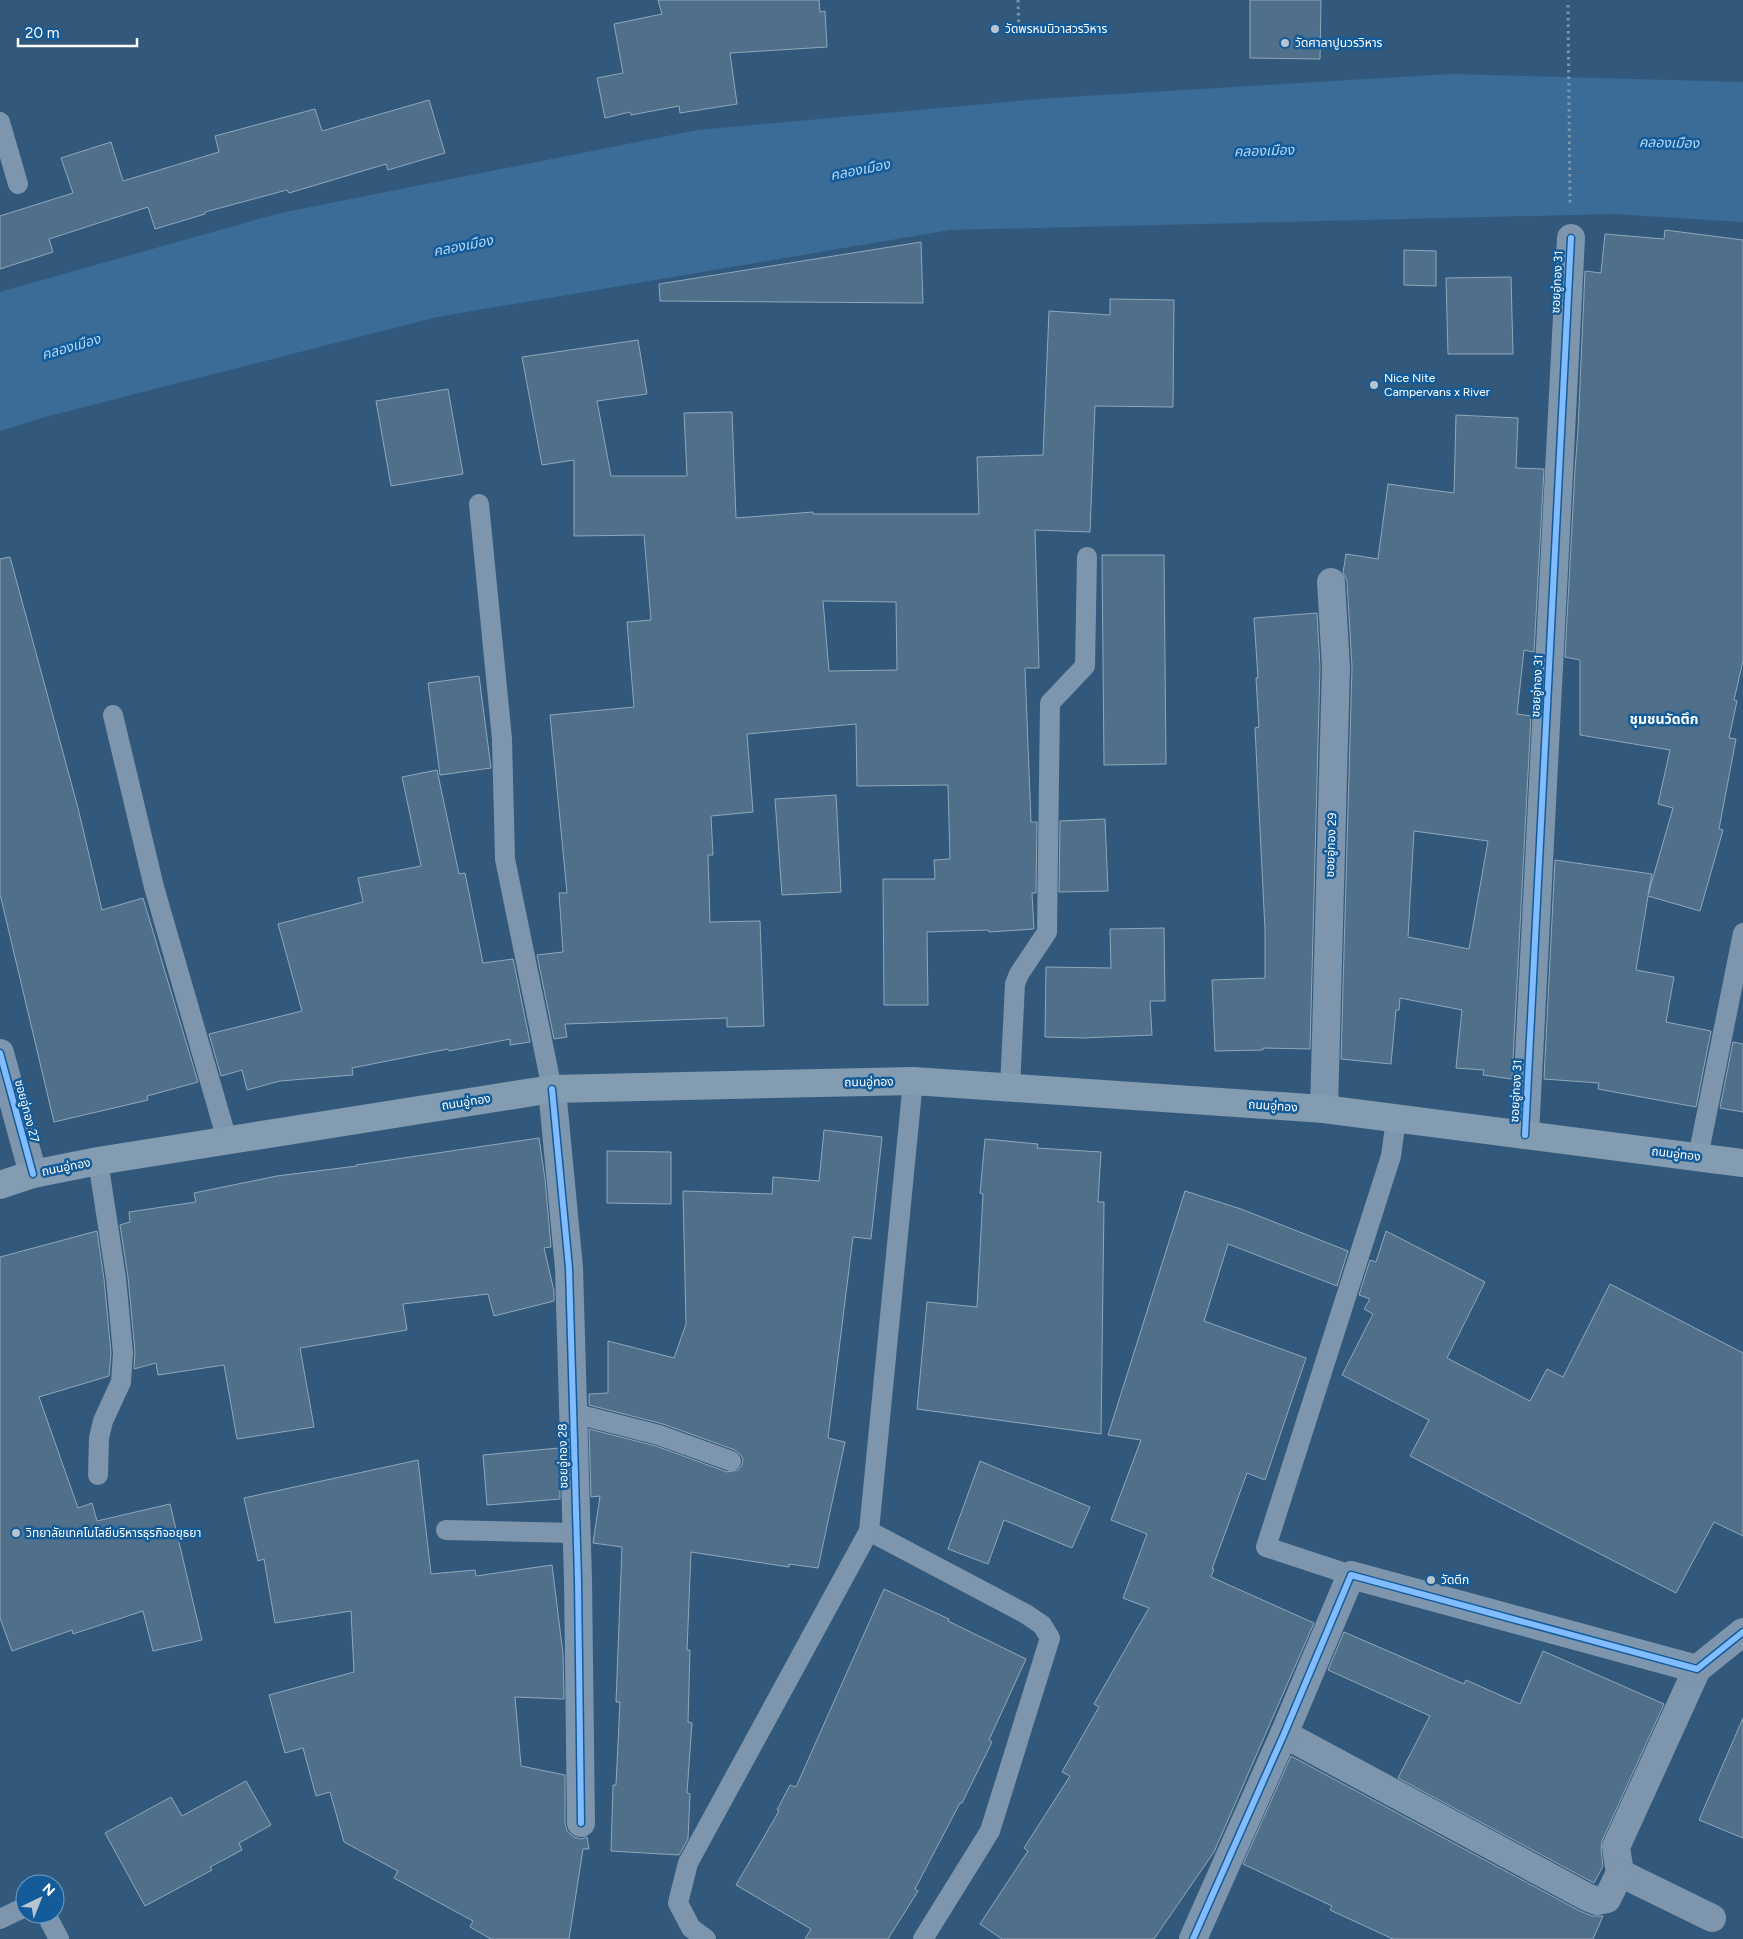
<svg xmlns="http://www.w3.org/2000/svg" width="1743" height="1939" viewBox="0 0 1743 1939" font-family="Figtree,'Noto Sans Thai',sans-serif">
	<rect width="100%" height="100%" fill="#32597b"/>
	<polygon fill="#3a6c97" points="1450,74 1743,82 1743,222 1612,214 950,230 437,317 45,417 0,431 0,292 276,214 697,130 1052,98"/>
	<g fill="#506f8a" stroke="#91a7ba" fill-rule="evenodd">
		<polygon points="658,0 819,0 820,12 825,11 827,47 730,53 737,104 680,113 679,106 631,115 630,112 605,118 597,78 623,73 614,24 662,14"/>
		<polygon points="1250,0 1321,0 1320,59 1250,58"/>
		<polygon points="429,100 445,153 388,170 386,164 289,193 287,190 205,212 205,214 155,229 148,207 49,239 53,252 0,269 0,216 73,193 61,158 111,142 123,181 219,152 215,136 315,109 322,131"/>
		<polygon points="1665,230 1743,240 1743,661 1734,700 1737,701 1729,738 1736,739 1719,829 1723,830 1700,911 1648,896 1636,970 1674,977 1666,1022 1711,1031 1696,1107 1598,1089 1599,1083 1544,1079 1555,860 1652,874 1648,895 1673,808 1658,804 1670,750 1580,735 1580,660 1565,657 1575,470 1578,430 1585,271 1601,273 1605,234 1664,239"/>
		<polygon points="921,242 923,303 660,301 659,284"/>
		<polygon points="1404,250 1436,251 1436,286 1404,285"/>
		<polygon points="1511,277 1513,354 1448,354 1446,278"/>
		<path d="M1110 299 1174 300 1173 407 1095 406 1090 532 1035 530 1039 668H1025L1031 822H1037L1036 893H1032L1034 929 989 932 988 930 927 932 928 1005H884L883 879H935L934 860 950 859 948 785 857 786 856 724 747 734 753 812 711 816 713 855H708L710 922 760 921 764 1026 727 1027V1018L565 1024 567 1037 554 1039 537 955 563 952 559 893H567L550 715 634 707 627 622 651 620 644 535 574 536V460L542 465 522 357 638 340 647 394 597 401 611 476H687L684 413 732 412 736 518 813 512V514H979L977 457 1043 455 1049 311 1110 315ZM823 601 896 602 897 670 829 671Z"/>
		<polygon points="448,389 463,474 391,486 376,401"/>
		<path d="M1456 415 1518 418 1516 468 1544 469 1534 652 1524 650 1517 714 1531 716 1512 1079 1483 1075 1484 1070 1456 1068 1462 1010 1400 998 1399 1010H1396L1391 1064 1341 1059 1352 667 1347 581 1343 573 1346 554 1378 559 1388 484 1454 493ZM1414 831 1488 841 1469 949 1408 937Z"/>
		<polygon points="1102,555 1164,555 1166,764 1104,765"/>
		<polygon points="10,557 78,808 102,910 143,898 198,1082 147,1096 148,1100 54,1122 0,894 0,559"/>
		<polygon points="1317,613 1320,667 1310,1049 1263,1048 1263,1050 1215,1051 1212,980 1265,978 1265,930 1255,728 1259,727 1256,678 1258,678 1254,618"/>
		<polygon points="479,676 491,768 440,775 428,683"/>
		<polygon points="437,770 459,874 465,873 483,963 513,959 530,1042 510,1045 510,1039 449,1051 448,1049 352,1068 353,1075 280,1081 247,1090 242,1070 221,1076 209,1034 302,1011 278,924 363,902 358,878 421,866 402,777"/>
		<polygon points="836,795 841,892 782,895 775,799"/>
		<polygon points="1105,819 1108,891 1059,892 1060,821"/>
		<polygon points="1164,928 1165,1001 1150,1001 1152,1035 1083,1038 1045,1037 1046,967 1111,968 1110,929"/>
		<polygon points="1733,1042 1743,1044 1743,1112 1720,1108"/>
		<polygon points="824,1130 882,1137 871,1239 853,1237 828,1438 845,1442 818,1568 789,1564 789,1567 691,1552 687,1650 690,1650 688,1722 692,1723 687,1793 690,1794 688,1839 679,1855 611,1851 613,1785 616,1785 620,1702 616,1702 622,1547 593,1543 600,1496 591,1497 589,1429 656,1446 727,1472 738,1470 742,1465 743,1459 740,1454 735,1450 663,1424 589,1405 589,1394 608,1393 608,1341 674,1358 686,1324 683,1191 772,1194 773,1177 819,1181"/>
		<polygon points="539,1138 545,1179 551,1247 544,1248 554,1291 554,1301 494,1316 488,1294 403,1304 407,1330 300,1348 314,1427 237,1439 224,1365 158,1375 156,1363 134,1369 135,1352 128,1277 120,1225 130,1222 129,1212 196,1202 194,1193 277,1176 357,1166 356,1165"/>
		<polygon points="985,1139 1038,1144 1037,1148 1101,1152 1098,1202 1104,1202 1101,1434 917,1409 927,1302 977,1307 983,1194 980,1193"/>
		<polygon points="607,1151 671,1152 671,1204 607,1203"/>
		<polygon points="1185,1191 1241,1209 1348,1251 1337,1286 1228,1244 1204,1321 1306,1358 1265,1480 1247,1473 1212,1569 1214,1569 1211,1577 1314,1623 1214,1852 1154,1939 1002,1939 980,1924 1028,1851 1024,1848 1070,1776 1062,1772 1099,1707 1094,1704 1149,1608 1123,1598 1147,1534 1111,1520 1141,1440 1108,1435"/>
		<polygon points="97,1231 104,1279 111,1353 109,1376 39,1397 78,1508 92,1503 97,1521 170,1504 202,1640 153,1651 143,1611 73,1634 72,1630 12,1651 0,1618 0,1257"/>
		<polygon points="1386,1231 1485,1282 1447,1358 1530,1401 1547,1369 1563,1377 1610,1284 1743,1353 1743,1536 1714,1522 1676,1593 1410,1456 1429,1420 1342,1375 1373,1314 1364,1309 1370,1299 1359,1295 1370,1260 1376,1262"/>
		<polygon points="559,1448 560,1499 487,1505 483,1455"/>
		<polygon points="418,1460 431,1574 475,1570 476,1576 552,1565 563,1654 564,1699 515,1697 521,1766 565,1775 565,1823 567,1831 574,1837 581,1839 587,1837 589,1849 583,1849 569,1939 491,1939 470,1927 473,1921 394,1878 398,1871 344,1842 330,1792 316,1796 303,1748 285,1753 269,1695 354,1672 351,1611 275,1623 264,1559 258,1561 244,1498"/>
		<polygon points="980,1461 1090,1507 1072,1548 1004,1520 988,1564 948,1549"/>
		<polygon points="884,1589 949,1619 948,1621 1026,1659 989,1740 992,1742 962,1803 960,1803 915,1889 918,1891 888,1939 805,1939 811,1929 736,1885 779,1811 777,1810 790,1785 796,1787"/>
		<polygon points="1344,1632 1464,1684 1466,1680 1520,1704 1543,1651 1664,1704 1602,1841 1601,1849 1603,1866 1594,1883 1398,1778 1430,1716 1328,1670"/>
		<polygon points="1743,1718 1743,1838 1699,1820"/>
		<polygon points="1291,1756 1580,1911 1592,1916 1603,1916 1593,1939 1393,1939 1330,1910 1332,1906 1243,1864"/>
		<polygon points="246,1781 271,1825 239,1843 242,1850 210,1867 212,1870 145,1906 105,1833 171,1797 182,1816"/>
	</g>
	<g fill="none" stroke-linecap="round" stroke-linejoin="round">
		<g stroke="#7d95ad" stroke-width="3" stroke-dasharray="2.5 4" stroke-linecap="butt">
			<polyline points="1018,0 1019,36"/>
			<polyline points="1568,5 1570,205"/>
		</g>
		<g stroke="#7d95ad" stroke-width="20">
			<polyline points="0,122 18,184"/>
			<polyline points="479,504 502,739 505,859 552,1089"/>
			<polyline points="113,715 154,887 227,1140"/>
			<polyline points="1010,1087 1015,984 1019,974 1047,932 1050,703 1085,666 1087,557"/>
			<polyline points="1698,1157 1743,933"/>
			<polyline points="98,1161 116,1278 123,1353 121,1382 103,1421 99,1438 98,1475"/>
			<polyline points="573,1413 659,1435 731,1461"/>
			<polyline points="446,1530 576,1533"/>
			<polyline points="869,1531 1026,1614 1042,1625 1050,1638 990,1831 923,1939"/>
			<polyline points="1351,1575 1266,1547 1391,1156 1396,1119"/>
			<polyline points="46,1914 59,1939"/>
			<polyline points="0,1919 25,1907"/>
			<polyline points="706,1939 691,1928 678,1903 688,1863 869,1531 913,1081"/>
		</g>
		<g stroke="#7d95ad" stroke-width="28">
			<polyline points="0,1053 33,1174"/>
			<polyline points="552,1089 569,1268 578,1580 581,1823"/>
			<polyline points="1324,1109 1336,667 1331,582"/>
			<polyline points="1525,1135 1571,238"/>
			<polyline points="1697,1669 1616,1847 1620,1873 1712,1918"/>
			<polyline points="1284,1734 1587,1897 1597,1901 1607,1899 1620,1873"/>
			<polyline points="1193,1939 1284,1734 1351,1575 1697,1669 1743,1632"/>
		</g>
		<polyline stroke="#849cb1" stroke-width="28" points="0,1185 33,1174 98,1161 552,1089 913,1081 1324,1109 1743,1163"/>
		<defs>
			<g id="cycleway">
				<polyline points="0,1053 33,1174"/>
				<polyline points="552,1089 569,1268 578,1580 581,1823"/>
				<polyline points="1525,1135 1571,238"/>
				<polyline points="1193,1939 1284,1734 1351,1575 1697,1669 1743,1632"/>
			</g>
		</defs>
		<use href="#cycleway" stroke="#145b99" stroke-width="9"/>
		<use href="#cycleway" stroke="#80bcff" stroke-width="6"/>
	</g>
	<g fill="#b7c5d1" stroke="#145b99" stroke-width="2">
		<circle cx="995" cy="29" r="5"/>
		<circle cx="1285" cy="43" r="5"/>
		<circle cx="1374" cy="385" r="5"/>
		<circle cx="16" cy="1533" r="5"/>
		<circle cx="1431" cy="1580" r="5"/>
	</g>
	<g text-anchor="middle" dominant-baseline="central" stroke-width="5" stroke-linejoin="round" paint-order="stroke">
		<g font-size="12" fill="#fff" stroke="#145b99" text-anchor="start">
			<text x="1005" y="29">วัดพรหมนิวาสวรวิหาร</text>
			<text x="1295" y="43">วัดศาลาปูนวรวิหาร</text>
			<text x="1384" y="378">Nice Nite<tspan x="1384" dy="14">Campervans x River</tspan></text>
			<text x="26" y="1533">วิทยาลัยเทคโนโลยีบริหารธุรกิจอยุธยา</text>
			<text x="1441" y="1580">วัดตึก</text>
		</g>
		<g font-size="12" fill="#fff" stroke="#145b99">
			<text transform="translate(1557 282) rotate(-87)">ซอยอู่ทอง 31</text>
			<text transform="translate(1537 686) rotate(-87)">ซอยอู่ทอง 31</text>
			<text transform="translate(1331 845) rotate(-88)">ซอยอู่ทอง 29</text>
			<text transform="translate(869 1082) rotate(-1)">ถนนอู่ทอง</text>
			<text transform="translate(1516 1091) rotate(-87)">ซอยอู่ทอง 31</text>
			<text transform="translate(466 1102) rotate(-9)">ถนนอู่ทอง</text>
			<text transform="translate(1273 1106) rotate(4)">ถนนอู่ทอง</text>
			<text transform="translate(27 1111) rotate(75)">ซอยอู่ทอง 27</text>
			<text transform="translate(1676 1154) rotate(7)">ถนนอู่ทอง</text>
			<text transform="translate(66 1167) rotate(-11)">ถนนอู่ทอง</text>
			<text transform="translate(563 1456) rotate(-91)">ซอยอู่ทอง 28</text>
		</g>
		<g font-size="14" font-style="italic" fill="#b3daf9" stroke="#145b99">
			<text transform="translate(1669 143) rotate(1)">คลองเมือง</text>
			<text transform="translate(1264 151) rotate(-2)">คลองเมือง</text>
			<text transform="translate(860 170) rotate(-11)">คลองเมือง</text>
			<text transform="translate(463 246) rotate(-11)">คลองเมือง</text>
			<text transform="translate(71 347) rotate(-16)">คลองเมือง</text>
		</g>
		<g font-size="14" font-weight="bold" fill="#fff" stroke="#145b99">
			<text x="1664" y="719">ชุมชนวัดตึก</text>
		</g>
	</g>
	<g transform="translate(40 1899) rotate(43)"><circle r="24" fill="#145b99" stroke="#729dc2"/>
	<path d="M0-4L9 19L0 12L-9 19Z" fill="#b7c5d1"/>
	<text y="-8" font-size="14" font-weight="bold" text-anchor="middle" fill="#ffffff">N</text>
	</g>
	<path d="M18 38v8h119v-8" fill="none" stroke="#ffffff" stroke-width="2.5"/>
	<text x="25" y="38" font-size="15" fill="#ffffff" stroke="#145b99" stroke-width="4" paint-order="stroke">20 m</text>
</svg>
